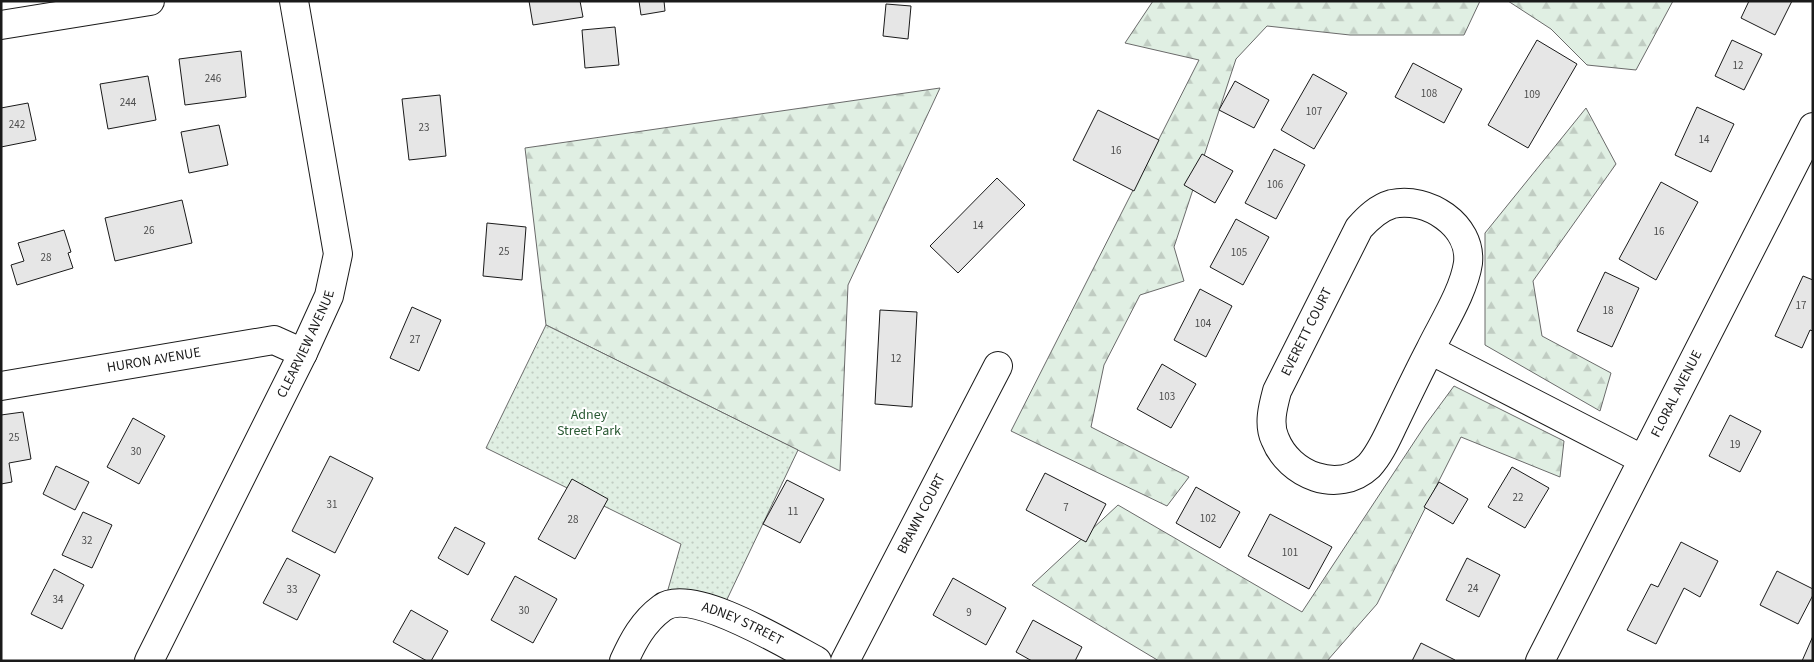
<svg xmlns="http://www.w3.org/2000/svg" width="1814" height="662" viewBox="0 0 1814 662" font-family="'Source Sans 3',sans-serif">
	<defs>
		<pattern id="forest-firs" width="22" height="20" patternUnits="userSpaceOnUse" patternTransform="scale(1.25)"><rect width="22" height="20" fill="#e0efe3"/><path d="M5 1l3.5 6h-7zM16 11l3.5 6h-7z" fill="#c0ccc2"/></pattern>
		<pattern id="park-dots" width="8" height="8" patternUnits="userSpaceOnUse" patternTransform="scale(1.25)"><rect width="8" height="8" fill="#e0efe3"/><path d="M2 2h.1M6 6h.1" fill="none" stroke="#c0ccc2" stroke-width="1.8" stroke-linecap="round"/></pattern>
	</defs>
	<rect width="100%" height="100%" fill="#fff"/>
	<g fill="url(#forest-firs)" stroke="#6a6a6a">
		<polygon points="1153,1 1480,1 1464,35 1350,35 1267,26 1236,59 1174,247 1184,281 1140,295 1104,365 1091,427 1189,477 1167,506 1011,431 1199,60 1125,43"/>
		<polygon points="1508,1 1673,1 1636,70 1587,65 1551,29"/>
		<polygon points="940,88 848,285 840,471 546,325 525,148"/>
		<polygon points="1586,108 1616,164 1533,281 1542,336 1611,373 1600,411 1485,345 1485,233"/>
		<polygon points="1454,386 1564,441 1560,477 1461,437 1377,604 1327,661 1159,661 1032,585 1118,505 1302,612 1426,424"/>
	</g>
	<polygon fill="url(#park-dots)" stroke="#6a6a6a" points="546,325 798,450 721,612 663,607 681,544 486,448"/>
	<g fill="#e6e6e6" stroke="#1a1a1a">
		<polygon points="529,1 580,1 583,17 533,25"/>
		<polygon points="639,1 664,1 665,11 641,15"/>
		<polygon points="1749,1 1792,1 1775,35 1741,18"/>
		<polygon points="886,4 911,6 908,39 883,36"/>
		<polygon points="615,27 619,65 585,68 582,30"/>
		<polygon points="1537,40 1577,64 1528,148 1488,125"/>
		<polygon points="1732,40 1762,54 1744,90 1715,76"/>
		<polygon points="241,51 246,97 185,105 179,59"/>
		<polygon points="1413,63 1462,89 1444,123 1395,97"/>
		<polygon points="1313,74 1347,93 1314,149 1281,130"/>
		<polygon points="148,76 156,120 108,129 100,84"/>
		<polygon points="1235,81 1269,100 1254,128 1219,110"/>
		<polygon points="440,95 446,156 409,160 402,99"/>
		<polygon points="28,103 36,140 1,147 1,108"/>
		<polygon points="1697,107 1734,124 1711,172 1675,155"/>
		<polygon points="1098,110 1159,140 1134,191 1073,160"/>
		<polygon points="219,125 228,165 189,173 181,132"/>
		<polygon points="1274,149 1305,165 1276,219 1245,203"/>
		<polygon points="1202,154 1233,171 1215,203 1184,185"/>
		<polygon points="997,178 1025,205 958,273 930,246"/>
		<polygon points="1661,182 1698,202 1656,280 1619,259"/>
		<polygon points="182,200 192,243 115,261 105,218"/>
		<polygon points="1236,219 1269,237 1243,285 1210,267"/>
		<polygon points="487,223 526,227 522,280 483,276"/>
		<polygon points="64,230 71,252 68,253 73,268 17,285 11,265 24,261 18,243"/>
		<polygon points="1605,272 1639,288 1612,347 1577,331"/>
		<polygon points="1803,276 1813,280 1813,331 1810,330 1802,348 1775,336"/>
		<polygon points="1200,289 1232,306 1206,357 1174,340"/>
		<polygon points="412,307 441,320 419,371 390,358"/>
		<polygon points="880,310 917,312 912,407 875,404"/>
		<polygon points="1162,364 1196,384 1171,428 1137,409"/>
		<polygon points="23,412 31,459 9,463 12,482 1,484 1,415"/>
		<polygon points="1730,415 1761,431 1740,472 1709,456"/>
		<polygon points="133,418 165,436 139,484 107,467"/>
		<polygon points="330,456 373,478 335,553 292,531"/>
		<polygon points="56,466 89,482 75,510 43,494"/>
		<polygon points="1512,467 1549,488 1525,528 1488,507"/>
		<polygon points="1045,473 1106,504 1086,542 1026,510"/>
		<polygon points="572,479 608,499 575,559 538,539"/>
		<polygon points="787,480 824,499 800,543 763,524"/>
		<polygon points="1439,482 1468,499 1453,524 1424,507"/>
		<polygon points="1196,487 1240,512 1220,548 1176,523"/>
		<polygon points="83,512 112,525 92,568 62,555"/>
		<polygon points="1270,514 1332,547 1309,589 1248,556"/>
		<polygon points="455,527 485,543 468,575 438,558"/>
		<polygon points="1681,542 1718,561 1700,597 1684,588 1656,644 1627,630 1651,584 1658,587"/>
		<polygon points="287,558 320,575 297,620 263,603"/>
		<polygon points="1467,558 1500,575 1479,617 1446,600"/>
		<polygon points="54,569 84,585 62,629 31,614"/>
		<polygon points="1777,571 1813,589 1813,595 1798,624 1760,605"/>
		<polygon points="515,576 557,599 533,643 491,620"/>
		<polygon points="953,578 1006,608 986,645 933,615"/>
		<polygon points="411,610 448,631 431,661 427,661 393,642"/>
		<polygon points="1033,620 1082,647 1075,661 1032,661 1016,652"/>
		<polygon points="1813,636 1813,661 1802,661"/>
		<polygon points="1421,643 1455,660 1454,661 1412,661"/>
	</g>
	<g fill="none" stroke-linecap="round" stroke-linejoin="round">
		<defs>
			<g id="minor">
				<polyline points="1,25 150,1"/>
				<path id="s1" d="M1430 350C1418 373 1407 396 1396 419 1388 435 1381 453 1369 466 1338 495 1289 475 1275 439 1268 424 1273 406 1277 391L1359 228C1368 218 1378 208 1392 204 1427 196 1472 225 1468 263 1464 291 1442 325 1430 350L1642 459"/>
				<path id="s2" d="M1 386 274 340 303 353"/>
				<path id="s3" d="M149 661 303 353 329 296 338 254 294 1"/>
				<path id="s4" d="M624 661C633 641 643 622 662 608 691 586 787 645 817 661"/>
				<path id="s5" d="M845 661 998 366"/>
				<path id="s6" d="M1540 661 1813 127"/>
			</g>
		</defs>
		<use href="#minor" stroke="#1a1a1a" stroke-width="30"/>
		<use href="#minor" stroke="#fff" stroke-width="28"/>
	</g>
	<g text-anchor="middle" dominant-baseline="central" stroke-width="4" stroke-linejoin="round" paint-order="stroke">
		<g font-size="11" fill="#4d4d4d">
			<text x="1738" y="65">12</text>
			<text x="213" y="78">246</text>
			<text x="1429" y="93">108</text>
			<text x="1532" y="94">109</text>
			<text x="128" y="102">244</text>
			<text x="1314" y="111">107</text>
			<text x="17" y="124">242</text>
			<text x="424" y="127">23</text>
			<text x="1704" y="139">14</text>
			<text x="1116" y="150">16</text>
			<text x="1275" y="184">106</text>
			<text x="978" y="225">14</text>
			<text x="149" y="230">26</text>
			<text x="1659" y="231">16</text>
			<text x="504" y="251">25</text>
			<text x="1239" y="252">105</text>
			<text x="46" y="257">28</text>
			<text x="1801" y="305">17</text>
			<text x="1608" y="310">18</text>
			<text x="1203" y="323">104</text>
			<text x="415" y="339">27</text>
			<text x="896" y="358">12</text>
			<text x="1167" y="396">103</text>
			<text x="14" y="437">25</text>
			<text x="1735" y="444">19</text>
			<text x="136" y="451">30</text>
			<text x="1518" y="497">22</text>
			<text x="332" y="504">31</text>
			<text x="1066" y="507">7</text>
			<text x="793" y="511">11</text>
			<text x="1208" y="518">102</text>
			<text x="573" y="519">28</text>
			<text x="87" y="540">32</text>
			<text x="1290" y="552">101</text>
			<text x="1473" y="588">24</text>
			<text x="292" y="589">33</text>
			<text x="58" y="599">34</text>
			<text x="524" y="610">30</text>
			<text x="969" y="612">9</text>
		</g>
		<g font-size="14" fill="#1a1a1a" stroke="#fff">
			<text stroke="none"><textPath href="#s1" startOffset="361">EVERETT COURT</textPath></text>
			<text stroke="none"><textPath href="#s3" startOffset="354">CLEARVIEW AVENUE</textPath></text>
			<text stroke="none"><textPath href="#s2" startOffset="155">HURON AVENUE</textPath></text>
			<text stroke="none"><textPath href="#s6" startOffset="300">FLORAL AVENUE</textPath></text>
			<text stroke="none"><textPath href="#s5" startOffset="166">BRAWN COURT</textPath></text>
			<text stroke="none"><textPath href="#s4" startOffset="151">ADNEY STREET</textPath></text>
		</g>
		<g font-size="14" fill="#2b5a34" stroke="#fff">
			<text x="589" y="415">Adney<tspan x="589" dy="16">Street Park</tspan></text>
		</g>
	</g>
	<rect width="1814" height="662" fill="none" stroke="#1a1a1a" stroke-width="5"/>
</svg>
